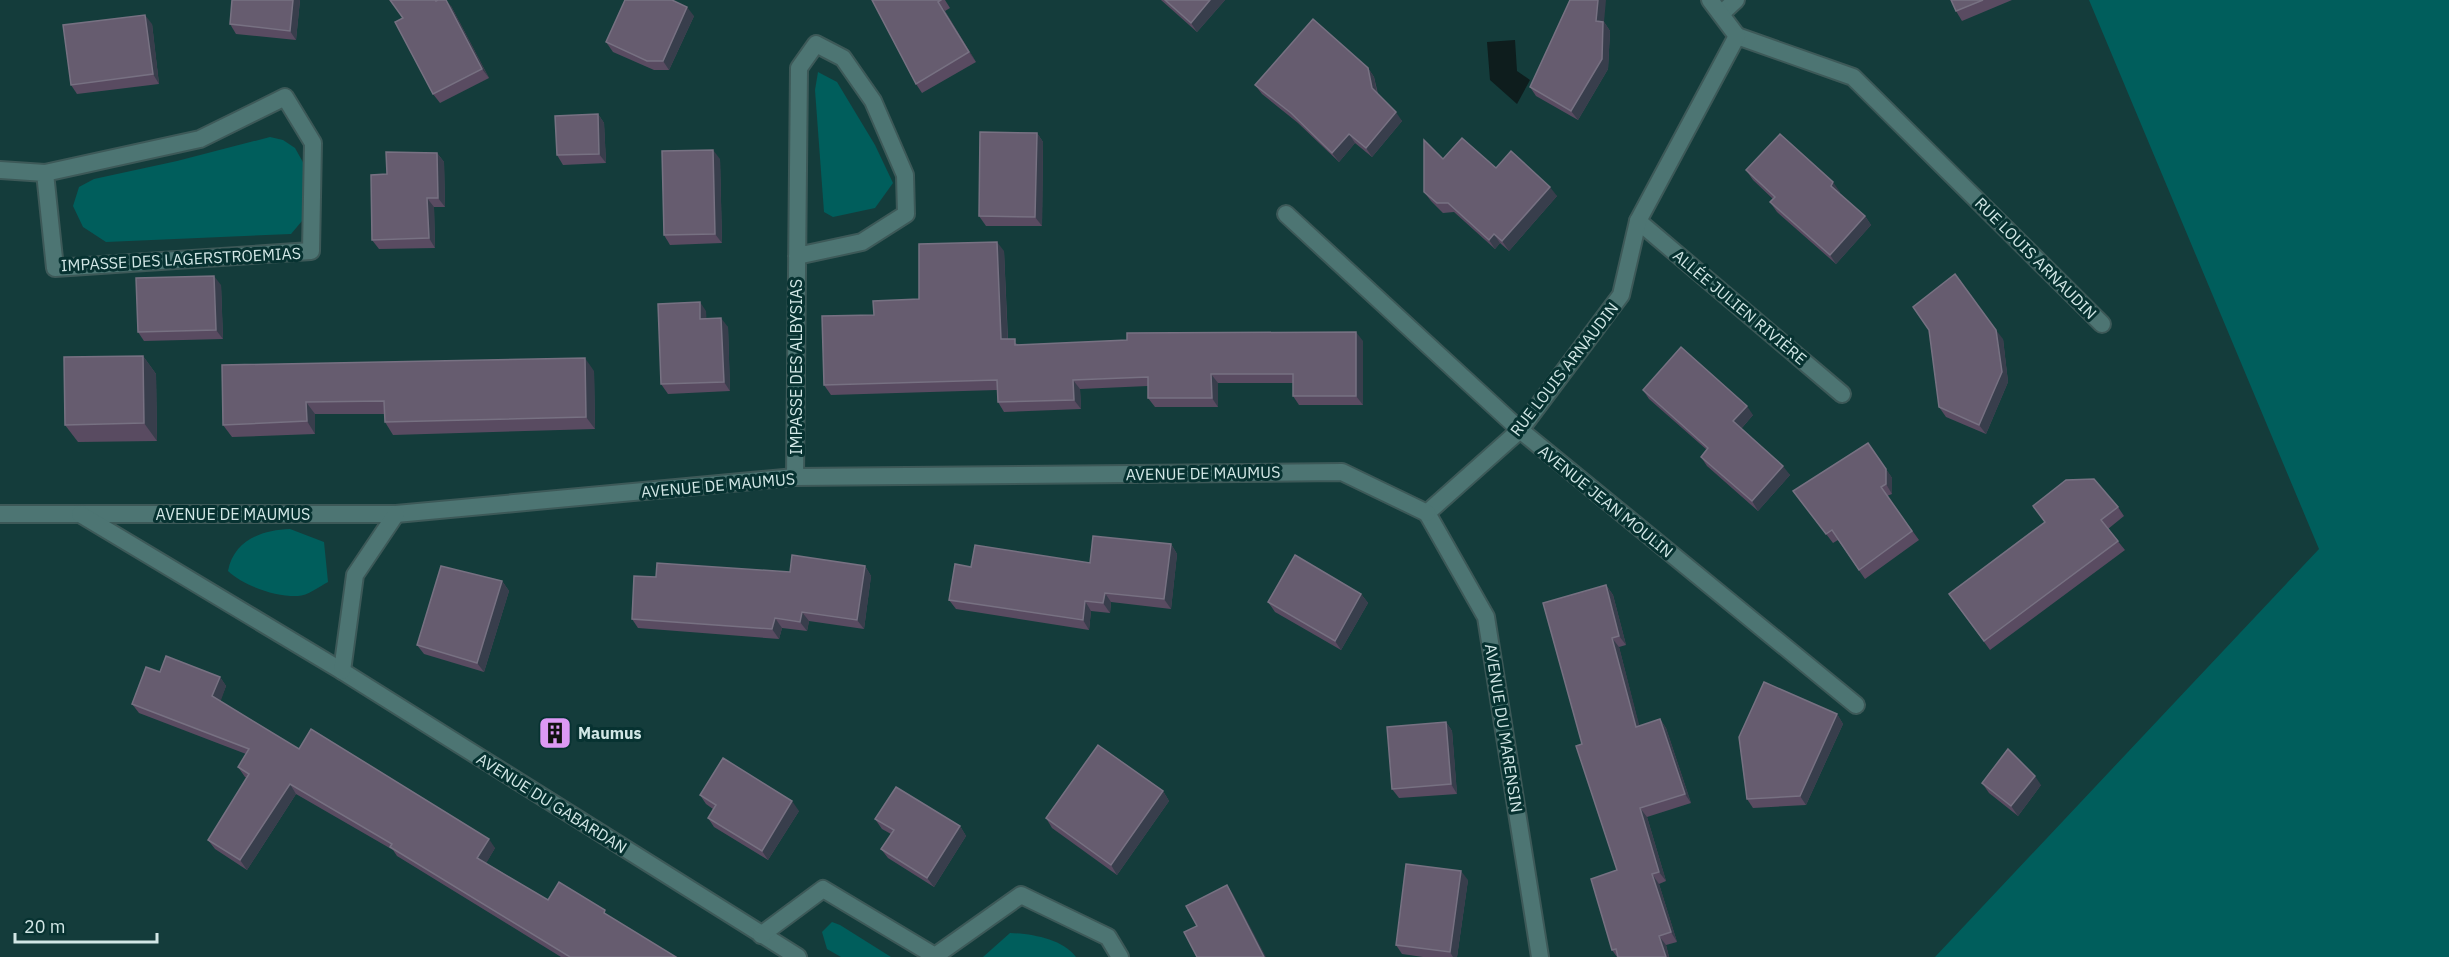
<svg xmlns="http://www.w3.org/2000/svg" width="2449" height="957" viewBox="0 0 2449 957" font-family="'IBM Plex Sans',sans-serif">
	<rect width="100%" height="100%" fill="#143c3b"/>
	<g fill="#005e5c">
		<polygon points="2089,0 2449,0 2449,957 1935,957 2319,549"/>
		<polygon points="818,72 837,82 875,145 893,183 875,208 833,217 824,212 815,90"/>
		<polygon points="270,137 283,140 295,148 304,164 302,221 291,234 106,242 83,227 73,206 79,187 94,179 177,161"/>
		<path d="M290 529 324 542 328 582C320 586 307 596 298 596 276 597 244 586 228 571 234 540 262 530 290 529Z"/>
		<polygon points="832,922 840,925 891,957 841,957 827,949 822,932"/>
		<path d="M1010 933C1033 934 1062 939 1076 957H983Z"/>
	</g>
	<polygon fill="#0e1d1d" points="1515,40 1517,71 1530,80 1517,104 1490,80 1487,42"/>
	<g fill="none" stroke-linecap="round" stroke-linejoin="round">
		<defs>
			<polyline id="service" points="1286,214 1520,430 1856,705"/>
			<g id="minor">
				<polyline points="1721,14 1736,0"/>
				<polyline points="1737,36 1853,77 2102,324"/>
				<polyline points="0,170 45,173 200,139 285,97 313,143 311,251 55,268 45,173"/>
				<polyline points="1638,221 1842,394"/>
				<polyline points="795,477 799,68 816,44 843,58 873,101 905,175 906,214 862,242 797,256"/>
				<polyline points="1427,513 1520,430 1621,295 1638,221 1737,36 1710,0"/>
				<polyline points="1427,513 1486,617 1540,957"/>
				<polyline points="0,514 396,514 795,477 1342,472 1427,513"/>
				<polyline points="80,514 342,671 798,957"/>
				<polyline points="342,671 355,575 396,514"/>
				<polyline points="761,935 823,889 935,956 1021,895 1108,937 1120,957"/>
			</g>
		</defs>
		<use href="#service" stroke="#3d5958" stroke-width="20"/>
		<use href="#minor" stroke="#3d5958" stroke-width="20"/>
		<use href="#service" stroke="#4d7573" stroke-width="16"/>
		<use href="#minor" stroke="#4d7573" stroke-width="16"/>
	</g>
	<g fill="#594b61">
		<polygon points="232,0 300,0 296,40 236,34 230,24"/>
		<polygon points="872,0 945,0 950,8 945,11 976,62 922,93 916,84"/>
		<polygon points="1161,0 1225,0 1197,32"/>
		<polygon points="1951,0 2012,0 1962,21 1956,11"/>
		<polygon points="451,6 489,78 440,103 433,94"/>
		<polygon points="694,16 669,70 654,70 613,52 606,42"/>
		<polygon points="1604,22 1610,31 1608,69 1578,120 1536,96 1530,87"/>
		<polygon points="152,24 159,84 77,94 71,85"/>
		<polygon points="1368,68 1374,77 1378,94 1402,121 1372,157 1355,143 1339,162 1298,123 1262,94 1255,85"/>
		<polygon points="598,114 604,123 606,163 563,165 557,155"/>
		<polygon points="1037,133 1043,142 1042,226 986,226 979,216"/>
		<polygon points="437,153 444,162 445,207 434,207 435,248 379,249 372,240 387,174"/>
		<polygon points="720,159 722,243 670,245 664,235"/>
		<polygon points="1443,159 1496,168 1557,196 1509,251 1500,243 1495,249 1454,212 1443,213 1431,201 1424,192"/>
		<polygon points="1746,170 1840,192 1839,193 1865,216 1871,225 1836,264 1777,212 1770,202 1773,199 1753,180"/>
		<polygon points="1004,251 1008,339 1019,345 1363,341 1363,405 1299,405 1293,396 1293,383 1218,383 1218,407 1155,407 1148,398 1148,386 1080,389 1081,409 1004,412 998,402 997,390 831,395 824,385 874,315 919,299"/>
		<polygon points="221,285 223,339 144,341 138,332"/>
		<polygon points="706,311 706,318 728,327 730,391 668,394 661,384"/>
		<polygon points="2003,339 2008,382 1986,434 1946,417 1939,407"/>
		<polygon points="143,356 156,374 157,441 78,442 65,425"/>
		<polygon points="222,365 594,371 595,429 393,435 385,422 385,414 315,414 315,434 232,437 223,425"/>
		<polygon points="1643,390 1753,415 1741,429 1790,475 1758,511 1707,466 1701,457 1707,450 1649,399"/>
		<polygon points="1868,443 1892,478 1892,494 1887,496 1919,540 1865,579 1838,540 1833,543 1793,491"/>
		<polygon points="2033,506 2118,507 2124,516 2108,529 2125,550 1990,650 1956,604 2045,522"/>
		<polygon points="1171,544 1177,554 1171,609 1111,602 1110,613 1091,611 1089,630 956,609 949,600 971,567 1090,563"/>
		<polygon points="865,566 871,576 864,629 809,621 807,631 782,628 779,639 638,628 632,619 656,577 790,572"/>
		<polygon points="502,581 509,591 484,672 424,654 417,645"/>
		<polygon points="1606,585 1613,595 1626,645 1619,647 1639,726 1660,719 1666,728 1691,803 1647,817 1666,881 1659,884 1677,942 1666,945 1669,957 1617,957 1612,950 1617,870 1582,744"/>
		<polygon points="1361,594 1368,603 1341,650 1275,612 1268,602"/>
		<polygon points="160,672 220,677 226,686 220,701 299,749 495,848 486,863 548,900 610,918 676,957 561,957 397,856 393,850 296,794 247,870 215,849 208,840 247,778 245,777 238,767 246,754 139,713 132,704"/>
		<polygon points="1837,714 1843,724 1806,805 1753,808 1747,799"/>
		<polygon points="1446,722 1452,731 1457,794 1399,798 1392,789"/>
		<polygon points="1982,783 2041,785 2018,816 1989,793"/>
		<polygon points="1163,791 1169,801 1117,875 1052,828 1046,818"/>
		<polygon points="700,795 799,811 768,860 714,827 708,818 713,809 706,804"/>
		<polygon points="875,819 960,826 966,836 934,887 888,858 881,849 891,834 882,829"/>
		<polygon points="1468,880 1457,957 1423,957 1402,954 1396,945"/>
	</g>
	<g fill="#383e4c">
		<polygon points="293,0 300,0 296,40 290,31"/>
		<polygon points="446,0 451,6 489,78 482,69"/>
		<polygon points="1210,0 1225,0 1197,32 1191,23"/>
		<polygon points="1598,0 1606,0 1604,22 1610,31 1608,69 1578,120 1571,111 1596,21"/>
		<polygon points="938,2 945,11 976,62 969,52"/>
		<polygon points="687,7 694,16 669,70 663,61"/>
		<polygon points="145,15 152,24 159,84 153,74"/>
		<polygon points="1368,68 1374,77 1378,98 1372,88"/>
		<polygon points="1396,112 1402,121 1372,157 1366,148"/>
		<polygon points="598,114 604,123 606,163 599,154"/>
		<polygon points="1037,133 1043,142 1042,226 1035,217"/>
		<polygon points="1349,134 1355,143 1339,162 1332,153"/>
		<polygon points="713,150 720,159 722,243 715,234"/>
		<polygon points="437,153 444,162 445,207 438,198"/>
		<polygon points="1833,182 1840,192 1837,195 1831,186"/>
		<polygon points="1550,187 1557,196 1509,251 1502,241"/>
		<polygon points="427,198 434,207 435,248 429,238"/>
		<polygon points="1865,216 1871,225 1836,264 1830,255"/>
		<polygon points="1494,234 1500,243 1495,249 1489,240"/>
		<polygon points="997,242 1004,251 1008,348 1001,339"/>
		<polygon points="214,276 221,285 223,339 216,330"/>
		<polygon points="700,302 706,311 707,328 700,319"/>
		<polygon points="721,318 728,327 730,391 724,382"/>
		<polygon points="1996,330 2003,339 2008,382 1986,434 1979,425"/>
		<polygon points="1356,332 1363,341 1363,405 1356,396"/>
		<polygon points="143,356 156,374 157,441 144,423"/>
		<polygon points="585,358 594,371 595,429 586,417"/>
		<polygon points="1211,374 1218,383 1218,407 1212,398"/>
		<polygon points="1073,380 1080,389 1081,409 1074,400"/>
		<polygon points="306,402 315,414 315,434 307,421"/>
		<polygon points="1747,406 1753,415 1739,431 1733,421"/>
		<polygon points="1783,466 1790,475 1758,511 1752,501"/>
		<polygon points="1886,469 1892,478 1892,494 1886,484"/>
		<polygon points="1171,544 1177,554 1171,609 1164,599"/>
		<polygon points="865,566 871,576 864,629 857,620"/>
		<polygon points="502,581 509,591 484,672 477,663"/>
		<polygon points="1606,585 1613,595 1626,645 1619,636"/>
		<polygon points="1105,593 1111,602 1110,613 1103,603"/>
		<polygon points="1361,594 1368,603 1341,650 1335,641"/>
		<polygon points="1085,601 1091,611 1089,630 1083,620"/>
		<polygon points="802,612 809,621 807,631 800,622"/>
		<polygon points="775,618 782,628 779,639 772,629"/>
		<polygon points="1612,638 1619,647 1642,736 1636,727"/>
		<polygon points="220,677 226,686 219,706 212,696"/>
		<polygon points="1837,714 1843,724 1806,805 1800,796"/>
		<polygon points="1660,719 1666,728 1691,803 1685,794"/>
		<polygon points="1446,722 1452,731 1457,794 1451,784"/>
		<polygon points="2035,776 2041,785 2018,816 2011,806"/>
		<polygon points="290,784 296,794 247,870 240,860"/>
		<polygon points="1163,791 1169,801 1117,875 1111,865"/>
		<polygon points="792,801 799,811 768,860 762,851"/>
		<polygon points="1640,808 1647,817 1666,881 1659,872"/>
		<polygon points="960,826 966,836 934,887 927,878"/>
		<polygon points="489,839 495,848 484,867 477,858"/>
		<polygon points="1461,871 1468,880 1457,957 1453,957 1450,952"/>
		<polygon points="1652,874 1659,884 1677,942 1671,932"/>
		<polygon points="1227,885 1233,894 1266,957 1264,957"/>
		<polygon points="1659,936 1666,945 1669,957 1666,957"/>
	</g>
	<g fill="#665c6f" stroke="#777182" stroke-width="1.5">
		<polygon points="232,0 293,0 290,31 230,24"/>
		<polygon points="390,0 435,0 436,1 438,0 446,0 482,69 433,94 395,22 403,18"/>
		<polygon points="625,0 672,0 687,7 663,61 647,61 606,42"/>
		<polygon points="872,0 941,0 938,2 969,52 916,84"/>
		<polygon points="1165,0 1210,0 1191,23"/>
		<polygon points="1570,0 1598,0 1596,21 1603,22 1602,59 1571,111 1530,87"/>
		<polygon points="1951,0 1983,0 1956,11"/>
		<polygon points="145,15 153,74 71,85 63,25"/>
		<polygon points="1313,19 1368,68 1372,88 1396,112 1366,148 1349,134 1332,153 1291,113 1255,85"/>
		<polygon points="598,114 599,154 557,155 555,116"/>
		<polygon points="980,132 1037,133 1035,217 979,216"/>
		<polygon points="1780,134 1833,182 1831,186 1865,216 1830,255 1770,202 1775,197 1746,170"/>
		<polygon points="1462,138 1496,168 1511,151 1550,187 1502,241 1494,234 1489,240 1448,203 1437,203 1424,192 1424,140 1443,159"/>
		<polygon points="713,150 715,234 664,235 662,151"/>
		<polygon points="386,152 437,153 438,198 427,198 429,238 372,240 371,175 387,174"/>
		<polygon points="997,242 1001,339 1015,339 1015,345 1127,340 1127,333 1356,332 1356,396 1293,396 1293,374 1211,374 1212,398 1148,398 1148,377 1073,380 1074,400 998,402 997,380 824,385 822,316 874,315 873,301 919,299 919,244"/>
		<polygon points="1955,274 1996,330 2002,372 1979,425 1939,407 1929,330 1913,307"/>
		<polygon points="214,276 216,330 138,332 136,278"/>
		<polygon points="700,302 700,319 721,318 724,382 661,384 658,304"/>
		<polygon points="1681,347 1747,406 1733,421 1783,466 1752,501 1701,457 1708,448 1643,390"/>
		<polygon points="143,356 144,423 65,425 64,357"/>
		<polygon points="585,358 586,417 385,422 384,401 306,402 307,421 223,425 222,365"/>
		<polygon points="1868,443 1886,469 1886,484 1881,487 1912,531 1859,570 1832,530 1826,534 1793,491"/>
		<polygon points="2094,479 2118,507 2101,520 2118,541 1984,641 1949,594 2045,522 2033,506 2066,480"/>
		<polygon points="1093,536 1171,544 1164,599 1105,593 1103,603 1085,601 1083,620 949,600 955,564 971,567 975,545 1090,563"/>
		<polygon points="792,555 865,566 857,620 802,612 800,622 775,618 772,629 632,619 634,576 656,577 657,563 790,572"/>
		<polygon points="1295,555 1361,594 1335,641 1268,602"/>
		<polygon points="441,566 502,581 477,663 417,645"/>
		<polygon points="1606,585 1619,636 1612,638 1636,727 1660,719 1685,794 1640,808 1659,872 1652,874 1671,932 1659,936 1666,957 1618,957 1616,949 1612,950 1591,879 1617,870 1576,746 1582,744 1543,603"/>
		<polygon points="166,656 220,677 212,696 299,749 311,729 489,839 477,858 548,900 559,882 605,910 604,913 676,957 570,957 390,847 392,844 290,784 240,860 208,840 249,774 238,767 249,749 132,704 146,667 160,672"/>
		<polygon points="1764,682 1837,714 1800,796 1747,799 1739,737"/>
		<polygon points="1446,722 1451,784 1392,789 1387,727"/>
		<polygon points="1098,745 1163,791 1111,865 1046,818"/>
		<polygon points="2008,749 2035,776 2011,806 1982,783"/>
		<polygon points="723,758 792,801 762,851 708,818 716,805 700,795"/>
		<polygon points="896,787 960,826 927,878 881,849 894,830 875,819"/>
		<polygon points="1406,864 1461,871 1450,952 1396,945"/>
		<polygon points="1227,885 1264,957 1197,957 1184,932 1197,926 1186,906"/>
	</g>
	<defs>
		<symbol id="building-square" viewBox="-11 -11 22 22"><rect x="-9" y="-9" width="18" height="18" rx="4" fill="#dc99f4" stroke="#073231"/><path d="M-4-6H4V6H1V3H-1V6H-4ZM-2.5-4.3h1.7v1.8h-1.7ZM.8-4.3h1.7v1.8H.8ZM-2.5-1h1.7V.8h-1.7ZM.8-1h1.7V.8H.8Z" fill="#111"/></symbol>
	</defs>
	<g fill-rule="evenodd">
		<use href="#building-square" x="536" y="714" width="38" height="38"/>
	</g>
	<g text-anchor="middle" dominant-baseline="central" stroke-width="6" stroke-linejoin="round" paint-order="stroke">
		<g font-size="16" fill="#d2e7e6" stroke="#073231">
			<text transform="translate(2036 258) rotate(45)">RUE LOUIS ARNAUDIN</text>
			<text transform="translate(181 259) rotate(-3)">IMPASSE DES LAGERSTROEMIAS</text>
			<text transform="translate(1740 307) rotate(40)">ALLÉE JULIEN RIVIÈRE</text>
			<text transform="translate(796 367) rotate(-90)">IMPASSE DES ALBYSIAS</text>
			<text transform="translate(1564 369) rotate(-52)">RUE LOUIS ARNAUDIN</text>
			<text transform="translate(1203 473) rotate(-1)">AVENUE DE MAUMUS</text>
			<text transform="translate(718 485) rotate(-5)">AVENUE DE MAUMUS</text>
			<text transform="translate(1606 501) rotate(39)">AVENUE JEAN MOULIN</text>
			<text x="233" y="514">AVENUE DE MAUMUS</text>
			<text transform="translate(1504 728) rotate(81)">AVENUE DU MARENSIN</text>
			<text transform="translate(552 803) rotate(32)">AVENUE DU GABARDAN</text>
		</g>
		<g font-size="16" font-weight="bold" fill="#d2e7e6" stroke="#073231" text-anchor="start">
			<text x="578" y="733">Maumus</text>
		</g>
	</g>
	<path d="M15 933v9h142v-9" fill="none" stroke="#d2e7e6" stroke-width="3"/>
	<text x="24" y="933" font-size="18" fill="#d2e7e6" stroke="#073231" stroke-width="4.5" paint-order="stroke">20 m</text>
</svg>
